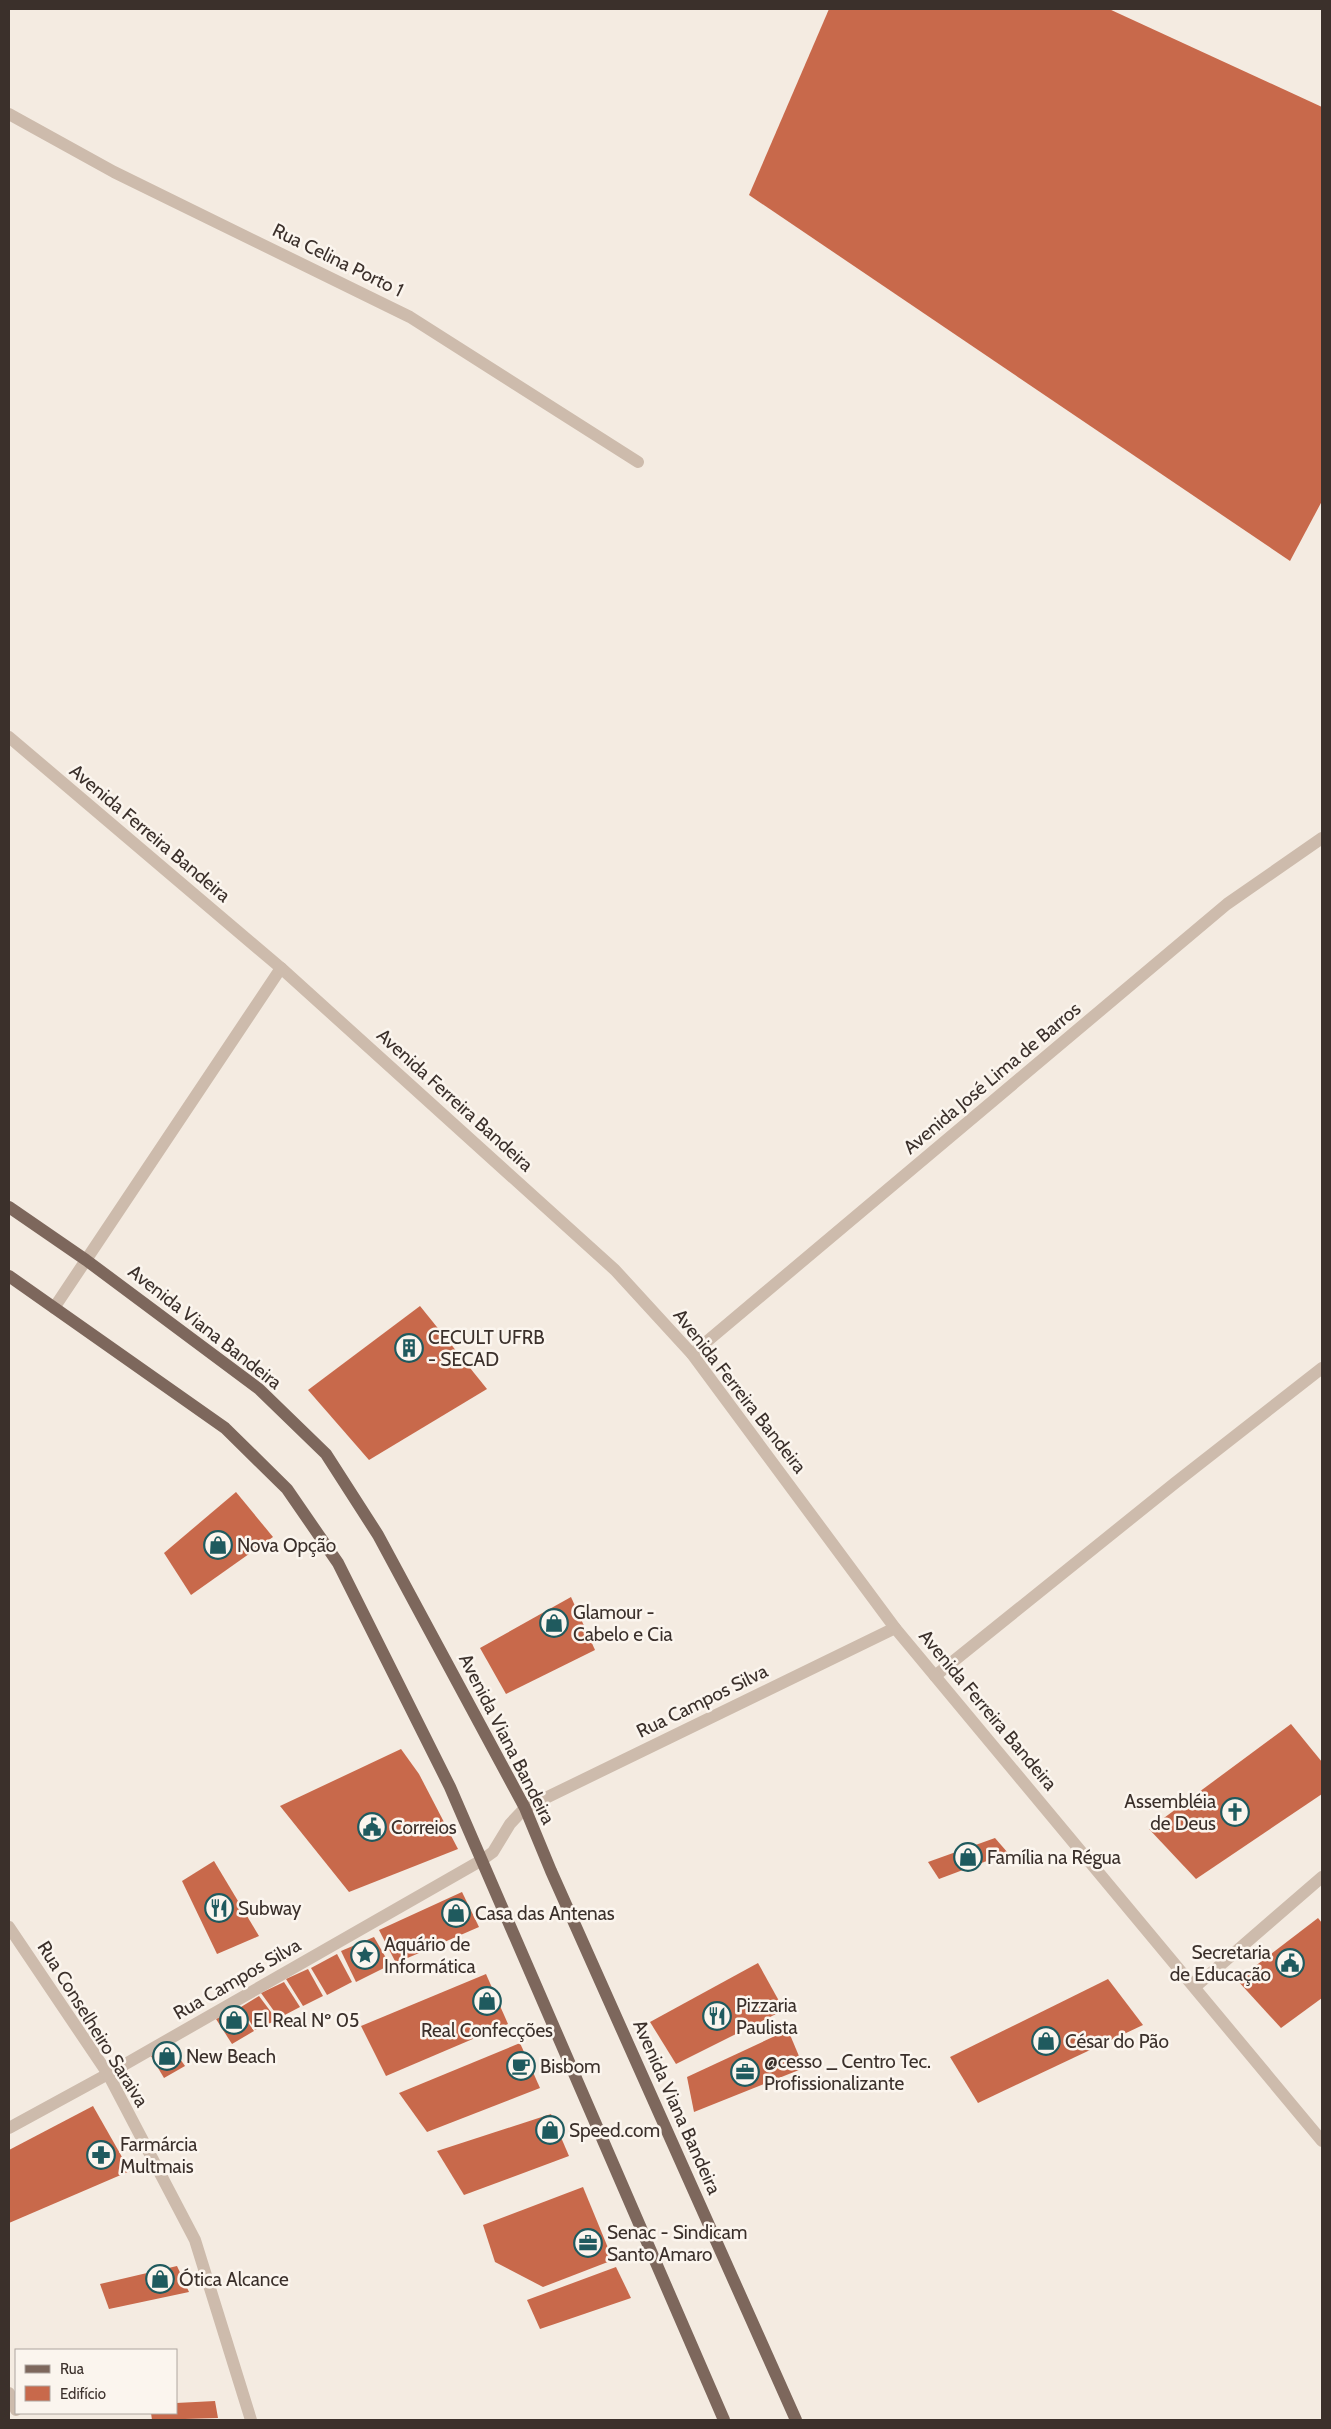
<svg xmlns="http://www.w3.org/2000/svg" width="1331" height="2429" viewBox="0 0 1331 2429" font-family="Cabin,sans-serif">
	<rect width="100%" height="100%" fill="#f4ebe1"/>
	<g fill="#c8694b">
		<polygon points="829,9 1109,9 1322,107 1322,501 1290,561 749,195"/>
		<polygon points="420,1306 487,1389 369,1460 308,1390"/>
		<polygon points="236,1492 273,1537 191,1595 164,1553"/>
		<polygon points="571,1597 595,1650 506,1694 480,1648"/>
		<polygon points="1291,1724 1322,1762 1322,1794 1196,1879 1149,1829"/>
		<polygon points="401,1749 419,1774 458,1849 349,1892 280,1806"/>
		<polygon points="995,1838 1008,1853 939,1879 928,1862"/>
		<polygon points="214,1861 259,1936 217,1954 182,1881"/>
		<polygon points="462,1892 479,1927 396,1963 379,1930"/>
		<polygon points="1318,1918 1322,1923 1322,1998 1281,2028 1237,1980"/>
		<polygon points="374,1937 390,1965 356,1982 341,1951"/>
		<polygon points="337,1954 352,1982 327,1995 311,1968"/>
		<polygon points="758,1963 784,2010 676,2064 650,2022"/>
		<polygon points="308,1969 323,1996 303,2006 286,1979"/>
		<polygon points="486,1974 508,2024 386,2076 361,2026"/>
		<polygon points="1108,1979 1143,2025 978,2103 950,2057"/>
		<polygon points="284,1982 300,2007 279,2018 261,1993"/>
		<polygon points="259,1996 277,2020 255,2030 241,2007"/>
		<polygon points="238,2008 254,2031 232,2044 216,2019"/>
		<polygon points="788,2030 804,2068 694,2112 687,2077"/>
		<polygon points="520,2043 540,2088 427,2132 399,2093"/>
		<polygon points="171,2046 185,2066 164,2078 151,2056"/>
		<polygon points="93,2106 130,2171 9,2223 9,2150"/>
		<polygon points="551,2114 569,2156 464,2195 437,2151"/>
		<polygon points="583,2187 613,2260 543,2287 495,2262 483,2225"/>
		<polygon points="177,2266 189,2292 109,2309 100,2284"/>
		<polygon points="616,2267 631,2298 540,2329 527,2300"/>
		<polygon points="215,2401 218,2418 152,2420 151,2413 176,2413 176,2403"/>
	</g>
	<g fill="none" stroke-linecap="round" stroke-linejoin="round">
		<g stroke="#cdbbac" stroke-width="12">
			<polyline points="9,114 114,172 410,317 638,462"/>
			<polyline points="54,1308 281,968"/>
			<polyline points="692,1354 1227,904 1322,838"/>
			<polyline points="935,1676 1175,1483 1322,1368"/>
			<polyline points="1195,1987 1322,1877"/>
			<polyline points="9,2128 108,2074 482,1860 493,1852 510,1824 525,1808 895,1628"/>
			<polyline points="9,2393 16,2410"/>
		</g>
		<g stroke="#cdbbac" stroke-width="12">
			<polyline points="9,737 281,968 615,1270 692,1354 895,1628 1322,2141"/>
			<polyline points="9,1927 108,2074 195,2240 251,2420"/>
		</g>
		<g stroke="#7d675c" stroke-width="12">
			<polyline points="9,1207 86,1260 259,1389 326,1454 378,1535 525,1808 551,1871 796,2420"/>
			<polyline points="9,1276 225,1428 287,1489 338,1563 450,1787 724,2420"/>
		</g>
	</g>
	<defs>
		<symbol id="building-ring" viewBox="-11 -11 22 22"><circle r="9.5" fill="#fbf5ee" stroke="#1f5a5e" stroke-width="1.5"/><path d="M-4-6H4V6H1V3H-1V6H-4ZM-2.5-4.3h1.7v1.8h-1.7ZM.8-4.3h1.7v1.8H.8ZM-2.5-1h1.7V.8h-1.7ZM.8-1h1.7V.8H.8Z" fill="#1f5a5e"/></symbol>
		<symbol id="shop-ring" viewBox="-11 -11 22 22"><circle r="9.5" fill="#fbf5ee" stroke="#1f5a5e" stroke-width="1.5"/><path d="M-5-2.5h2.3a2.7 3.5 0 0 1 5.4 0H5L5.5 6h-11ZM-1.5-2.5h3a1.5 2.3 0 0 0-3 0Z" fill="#1f5a5e"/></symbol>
		<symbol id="church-ring" viewBox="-11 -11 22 22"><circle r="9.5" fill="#fbf5ee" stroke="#1f5a5e" stroke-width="1.5"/><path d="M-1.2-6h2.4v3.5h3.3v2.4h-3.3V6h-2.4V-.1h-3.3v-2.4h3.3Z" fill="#1f5a5e"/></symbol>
		<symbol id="civic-ring" viewBox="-11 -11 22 22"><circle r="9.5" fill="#fbf5ee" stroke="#1f5a5e" stroke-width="1.5"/><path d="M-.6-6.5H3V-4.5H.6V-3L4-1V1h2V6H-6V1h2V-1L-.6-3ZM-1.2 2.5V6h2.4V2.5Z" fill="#1f5a5e"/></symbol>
		<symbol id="restaurant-ring" viewBox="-11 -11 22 22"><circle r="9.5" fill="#fbf5ee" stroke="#1f5a5e" stroke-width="1.5"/><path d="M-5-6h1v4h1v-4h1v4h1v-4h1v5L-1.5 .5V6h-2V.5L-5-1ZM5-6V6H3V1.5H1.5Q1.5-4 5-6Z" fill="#1f5a5e"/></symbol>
		<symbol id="sight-ring" viewBox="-11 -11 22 22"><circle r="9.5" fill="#fbf5ee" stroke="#1f5a5e" stroke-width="1.5"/><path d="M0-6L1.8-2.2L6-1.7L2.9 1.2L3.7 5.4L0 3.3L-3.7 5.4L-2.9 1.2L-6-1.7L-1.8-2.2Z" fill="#1f5a5e"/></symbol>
		<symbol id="cafe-ring" viewBox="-11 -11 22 22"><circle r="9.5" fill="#fbf5ee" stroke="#1f5a5e" stroke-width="1.5"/><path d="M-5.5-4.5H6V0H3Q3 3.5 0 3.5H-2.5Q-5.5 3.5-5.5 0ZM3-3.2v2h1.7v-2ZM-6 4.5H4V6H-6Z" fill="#1f5a5e"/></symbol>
		<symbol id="office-ring" viewBox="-11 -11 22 22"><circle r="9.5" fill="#fbf5ee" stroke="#1f5a5e" stroke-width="1.5"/><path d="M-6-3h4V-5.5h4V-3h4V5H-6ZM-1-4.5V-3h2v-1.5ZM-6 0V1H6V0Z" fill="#1f5a5e"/></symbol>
		<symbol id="pharmacy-ring" viewBox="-11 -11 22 22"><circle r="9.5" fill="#fbf5ee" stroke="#1f5a5e" stroke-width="1.5"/><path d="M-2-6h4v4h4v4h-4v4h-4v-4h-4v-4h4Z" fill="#1f5a5e"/></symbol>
	</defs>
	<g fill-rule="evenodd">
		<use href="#building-ring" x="393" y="1332" width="32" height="32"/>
		<use href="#shop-ring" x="202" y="1529" width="32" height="32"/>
		<use href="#shop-ring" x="538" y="1607" width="32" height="32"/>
		<use href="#church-ring" x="1219" y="1796" width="32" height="32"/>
		<use href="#civic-ring" x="356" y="1811" width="32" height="32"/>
		<use href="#shop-ring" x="952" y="1841" width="32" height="32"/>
		<use href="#restaurant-ring" x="203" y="1892" width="32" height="32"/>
		<use href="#shop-ring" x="440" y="1897" width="32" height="32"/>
		<use href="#sight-ring" x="349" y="1939" width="32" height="32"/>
		<use href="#civic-ring" x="1274" y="1947" width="32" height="32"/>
		<use href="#shop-ring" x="471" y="1985" width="32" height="32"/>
		<use href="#restaurant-ring" x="701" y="2000" width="32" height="32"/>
		<use href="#shop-ring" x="218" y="2004" width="32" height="32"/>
		<use href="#shop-ring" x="1030" y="2025" width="32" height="32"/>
		<use href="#shop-ring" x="151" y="2040" width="32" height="32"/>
		<use href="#cafe-ring" x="505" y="2050" width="32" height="32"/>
		<use href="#office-ring" x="729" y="2056" width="32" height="32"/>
		<use href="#shop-ring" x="534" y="2114" width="32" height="32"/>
		<use href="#pharmacy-ring" x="85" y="2139" width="32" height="32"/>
		<use href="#office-ring" x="572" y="2227" width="32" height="32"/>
		<use href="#shop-ring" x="144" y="2263" width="32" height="32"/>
	</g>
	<g text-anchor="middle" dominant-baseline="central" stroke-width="5" stroke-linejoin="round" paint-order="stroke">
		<g font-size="19" fill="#3b302b" stroke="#fbf5ee">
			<text transform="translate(338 260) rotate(26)">Rua Celina Porto 1</text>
			<text transform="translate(150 833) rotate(40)">Avenida Ferreira Bandeira</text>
			<text transform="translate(992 1078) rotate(-40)">Avenida José Lima de Barros</text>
			<text transform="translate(455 1100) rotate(42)">Avenida Ferreira Bandeira</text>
			<text transform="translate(205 1327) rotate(38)">Avenida Viana Bandeira</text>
			<text transform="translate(740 1391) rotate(52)">Avenida Ferreira Bandeira</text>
			<text transform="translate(702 1701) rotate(-26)">Rua Campos Silva</text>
			<text transform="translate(988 1710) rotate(50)">Avenida Ferreira Bandeira</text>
			<text transform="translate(507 1739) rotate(63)">Avenida Viana Bandeira</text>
			<text transform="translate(237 1979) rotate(-30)">Rua Campos Silva</text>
			<text transform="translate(93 2024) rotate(58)">Rua Conselheiro Saraiva</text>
			<text transform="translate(677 2107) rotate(66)">Avenida Viana Bandeira</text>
		</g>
		<g font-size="19" fill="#3b302b" stroke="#fbf5ee" text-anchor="start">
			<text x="428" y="1337">CECULT UFRB<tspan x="428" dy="22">- SECAD</tspan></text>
			<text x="237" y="1545">Nova Opção</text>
			<text x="573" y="1612">Glamour -<tspan x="573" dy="22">Cabelo e Cia</tspan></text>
			<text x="1216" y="1801" text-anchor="end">Assembléia<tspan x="1216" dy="22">de Deus</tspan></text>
			<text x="391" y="1827">Correios</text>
			<text x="987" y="1857">Família na Régua</text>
			<text x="238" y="1908">Subway</text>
			<text x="475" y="1913">Casa das Antenas</text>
			<text x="384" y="1944">Aquário de<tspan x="384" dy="22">Informática</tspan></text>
			<text x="1271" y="1952" text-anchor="end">Secretaria<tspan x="1271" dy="22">de Educação</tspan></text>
			<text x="736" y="2005">Pizzaria<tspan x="736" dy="22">Paulista</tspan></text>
			<text x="253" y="2020">El Real Nº 05</text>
			<text x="487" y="2030" text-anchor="middle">Real Confecções</text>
			<text x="1065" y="2041">César do Pão</text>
			<text x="186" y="2056">New Beach</text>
			<text x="764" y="2061">@cesso _ Centro Tec.<tspan x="764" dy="22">Profissionalizante</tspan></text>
			<text x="540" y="2066">Bisbom</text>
			<text x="569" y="2130">Speed.com</text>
			<text x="120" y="2144">Farmárcia<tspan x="120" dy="22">Multmais</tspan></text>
			<text x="607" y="2232">Senac - Sindicam<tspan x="607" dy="22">Santo Amaro</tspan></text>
			<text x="179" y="2279">Ótica Alcance</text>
		</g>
	</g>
	<rect width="1331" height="2429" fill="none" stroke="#3b302b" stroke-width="20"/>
	<rect x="15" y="2349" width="162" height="65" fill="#fbf5ee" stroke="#aea6a0"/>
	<rect x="25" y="2365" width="25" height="8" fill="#7d675c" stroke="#aea6a0"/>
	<text x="60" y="2374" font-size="15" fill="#3b302b">Rua</text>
	<rect x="25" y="2386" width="25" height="15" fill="#c8694b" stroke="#aea6a0"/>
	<text x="60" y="2399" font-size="15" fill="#3b302b">Edifício</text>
</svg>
